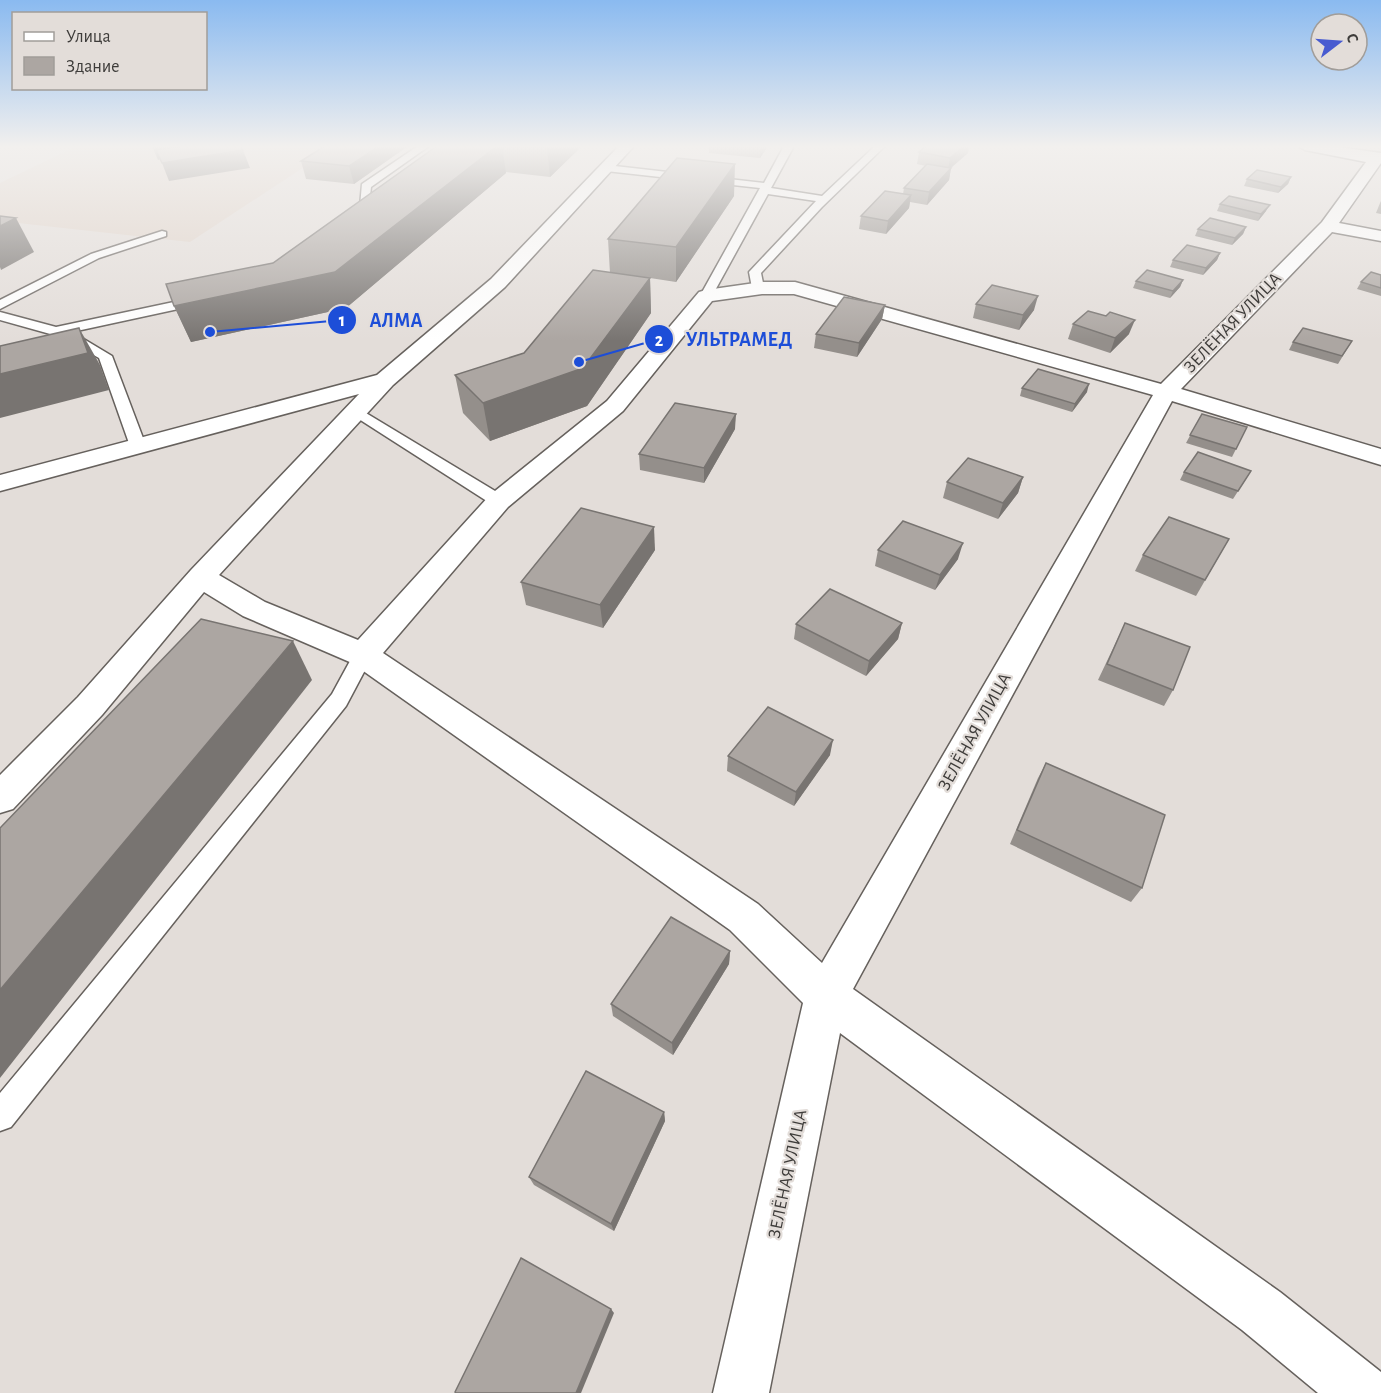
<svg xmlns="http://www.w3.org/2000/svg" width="1381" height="1393" viewBox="0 0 1381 1393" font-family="'Alegreya Sans',sans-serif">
	<rect width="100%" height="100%" fill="#e3ddd9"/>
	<polygon fill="#dfd2c8" points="77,146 336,146 190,242 0,221 0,183"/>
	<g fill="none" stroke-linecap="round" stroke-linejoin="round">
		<defs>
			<g id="service">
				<polygon points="418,146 429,146 371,187 368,215 367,217 359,217 362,184"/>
				<polygon points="784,146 794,146 771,188 822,196 875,146 885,146 822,207 761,273 764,288 758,292 752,288 749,272 816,201 768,194 712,296 706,300 700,296 760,188 606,171 601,168 606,165 764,183"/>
				<polygon points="162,231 166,232 166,236 99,258 0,309 0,300 91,254"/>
				<polygon points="202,296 206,297 208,300 206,303 72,332 112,356 146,446 138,451 130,446 99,358 61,337 0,320 0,312 56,327"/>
				<polygon points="356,407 505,497 507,501 505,505 493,505 351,414 349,411"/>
				<polygon points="363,648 370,650 373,655 346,706 11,1127 0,1131 0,1093 332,694 356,650"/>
			</g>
			<path id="minor" d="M619 146H634L505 287 393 385 219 575 265 602 358 640 490 495 607 401 699 292 706 290 762 282H795L1161 384 1322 222 1366 162 1305 150 1298 146H1331L1381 153V163L1339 223 1381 231V241L1332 232 1181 389 1381 449V465L1172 401 853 989 1280 1292 1381 1372V1393H1318L1242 1330 840 1033 769 1393H713L803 1003 730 930 352 663 243 616 204 592 102 715 13 809 0 813V775L78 697 191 570 359 394 0 491V475L377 375 491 279ZM762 294H794L1153 395 822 963 758 904 383 653 508 507 623 411 712 301Z"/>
		</defs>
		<use href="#service" stroke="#66615d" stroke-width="3"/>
		<use href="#minor" stroke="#66615d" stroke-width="3"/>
		<use href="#service" fill="#fff" fill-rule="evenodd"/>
		<use href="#minor" fill="#fff" fill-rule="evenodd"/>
	</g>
	<g fill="#948f8b">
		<polygon points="325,146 408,146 354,184 306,179 301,161"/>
		<polygon points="437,146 582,146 550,177 506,172 506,173 346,308 191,342 174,306 273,263"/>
		<polygon points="709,146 768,146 760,158 709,153"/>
		<polygon points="926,146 969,146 968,153 951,168 949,180 927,205 910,202 909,208 886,234 859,229 861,216 903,194 904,188 926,166 917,164 919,152"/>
		<polygon points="1291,177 1288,184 1278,193 1244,186 1247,179"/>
		<polygon points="734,196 676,282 650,278 651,313 587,406 490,441 463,413 455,375 524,353 610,273 608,239"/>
		<polygon points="1381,201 1381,214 1376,213 1380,203"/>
		<polygon points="1220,204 1266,211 1258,221 1217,211"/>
		<polygon points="1246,227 1243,234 1232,245 1195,236 1198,229"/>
		<polygon points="1220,253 1217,260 1203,275 1170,267 1173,260"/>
		<polygon points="1381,275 1381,296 1357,289 1361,282"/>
		<polygon points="1183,280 1180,287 1170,298 1133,288 1136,281"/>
		<polygon points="976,304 1034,310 1019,330 973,318"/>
		<polygon points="885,305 882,319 857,357 814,348 816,334"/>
		<polygon points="1073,324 1129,334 1110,353 1068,339"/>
		<polygon points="1352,341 1338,364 1289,350 1293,342"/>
		<polygon points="1022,388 1087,392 1072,412 1020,396"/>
		<polygon points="1202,414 1236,449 1232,457 1186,443"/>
		<polygon points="735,429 704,483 640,470 639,454"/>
		<polygon points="1251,471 1233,499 1180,480 1184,472"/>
		<polygon points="1023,477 1018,493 998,519 943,498 947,482"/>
		<polygon points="1229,539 1196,596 1135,571 1143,555"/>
		<polygon points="655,550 603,628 526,605 521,582"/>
		<polygon points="878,550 958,559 935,590 875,566"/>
		<polygon points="902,623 898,639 866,676 794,639 796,624"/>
		<polygon points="1125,623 1173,690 1164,706 1098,680"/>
		<polygon points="830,755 794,806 727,771 728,756"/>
		<polygon points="1046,763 1142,888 1131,902 1010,844 1038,778"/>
		<polygon points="730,951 729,964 673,1055 613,1016 611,1004"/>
		<polygon points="664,1112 665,1121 614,1231 534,1185 529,1177"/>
	</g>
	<g fill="#787471">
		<polygon points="152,146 189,146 158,160"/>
		<polygon points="379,146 408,146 354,184 349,166"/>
		<polygon points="497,146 502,146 506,173 346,308 191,342 174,306 335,272"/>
		<polygon points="547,146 582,146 550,177"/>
		<polygon points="761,146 768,146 760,158"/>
		<polygon points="964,146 969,146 968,153 948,170 950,158"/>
		<polygon points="243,150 250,168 169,181 162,163"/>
		<polygon points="735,164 734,196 676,282 676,247"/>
		<polygon points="951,168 949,180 927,205 929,192"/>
		<polygon points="1291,177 1288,184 1278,193 1281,187"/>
		<polygon points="911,195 909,208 886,234 888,221"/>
		<polygon points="1270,205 1266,211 1258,221 1261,214"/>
		<polygon points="16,218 34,252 1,270 0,267 0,226"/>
		<polygon points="1246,227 1243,234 1232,245 1235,238"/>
		<polygon points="1220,253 1217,260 1203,275 1206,268"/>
		<polygon points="650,278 651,313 587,406 490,441 483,403"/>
		<polygon points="1183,280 1180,287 1170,298 1173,291"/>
		<polygon points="1038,296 1034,310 1019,330 1023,315"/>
		<polygon points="885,305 882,319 857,357 859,343"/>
		<polygon points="1135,320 1129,334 1110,353 1115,338"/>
		<polygon points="79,328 100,365 109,390 0,418 0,374"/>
		<polygon points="1089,384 1087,392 1072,412 1075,404"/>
		<polygon points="736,414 735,429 704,483 704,468"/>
		<polygon points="1023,477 1018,493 998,519 1003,503"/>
		<polygon points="654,527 655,550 603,628 600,605"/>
		<polygon points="963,543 958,559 935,590 940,575"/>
		<polygon points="902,623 898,639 866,676 869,661"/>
		<polygon points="293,641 312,680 0,1078 0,990"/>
		<polygon points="833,740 830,755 794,806 796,792"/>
		<polygon points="730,951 729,964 673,1055 672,1043"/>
		<polygon points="664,1112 665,1121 614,1231 611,1224"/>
		<polygon points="611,1309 614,1313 581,1393 576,1393"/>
	</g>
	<g fill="#aca6a2" stroke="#787471" stroke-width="1.5">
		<polygon points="182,146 241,146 243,150 162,163 156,150"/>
		<polygon points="325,146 379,146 349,166 301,161"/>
		<polygon points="437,146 497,146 335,272 174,306 166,284 273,263"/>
		<polygon points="926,146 964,146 950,158 919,152"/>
		<polygon points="677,158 735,164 676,247 608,239"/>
		<polygon points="927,164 951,168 929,192 904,188"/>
		<polygon points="1257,170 1291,177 1281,187 1247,179"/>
		<polygon points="885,191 911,195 888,221 861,216"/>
		<polygon points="1229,196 1270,205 1261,214 1220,204"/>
		<polygon points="0,216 16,218 0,226"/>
		<polygon points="1210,218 1246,227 1235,238 1198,229"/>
		<polygon points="1187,245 1220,253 1206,268 1173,260"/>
		<polygon points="593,270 650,278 583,368 483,403 455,375 524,353"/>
		<polygon points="1147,270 1183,280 1173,291 1136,281"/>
		<polygon points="1371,272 1381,275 1381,288 1361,282"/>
		<polygon points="992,285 1038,296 1023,315 976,304"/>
		<polygon points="844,297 885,305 859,343 816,334"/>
		<polygon points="1088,311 1106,316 1110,312 1135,320 1115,338 1073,324"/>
		<polygon points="79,328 88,353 0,374 0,346"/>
		<polygon points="1303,328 1352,341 1342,356 1293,342"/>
		<polygon points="1038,369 1089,384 1075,404 1022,388"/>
		<polygon points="675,403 736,414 704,468 639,454"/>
		<polygon points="1202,414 1247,427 1236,449 1190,435"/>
		<polygon points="1198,452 1251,471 1238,491 1184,472"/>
		<polygon points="968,458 1023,477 1003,503 947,482"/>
		<polygon points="581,508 654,527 600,605 521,582"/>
		<polygon points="1169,517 1229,539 1205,580 1143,555"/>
		<polygon points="903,521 963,543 940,575 878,550"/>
		<polygon points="830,589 902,623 869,661 796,624"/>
		<polygon points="201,619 293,641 0,990 0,828"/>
		<polygon points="1125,623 1190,647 1173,690 1107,664"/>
		<polygon points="768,707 833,740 796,792 728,756"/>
		<polygon points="1046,763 1165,815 1142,888 1017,830"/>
		<polygon points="671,917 730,951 672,1043 611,1004"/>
		<polygon points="586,1071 664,1112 611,1224 529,1177"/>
		<polygon points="521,1258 611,1309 576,1393 456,1393 455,1392"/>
	</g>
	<linearGradient id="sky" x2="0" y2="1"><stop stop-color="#8abaf0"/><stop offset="0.43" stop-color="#f2f0ee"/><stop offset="1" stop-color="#f2f0ee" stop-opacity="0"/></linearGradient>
	<rect width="1381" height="341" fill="url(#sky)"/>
	<g text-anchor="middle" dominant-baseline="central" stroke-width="4.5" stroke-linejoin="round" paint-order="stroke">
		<g font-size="18" fill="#3e3c3a" stroke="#e3ddd9">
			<text transform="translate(1233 323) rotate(-46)">ЗЕЛЁНАЯ УЛИЦА</text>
			<text transform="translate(975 732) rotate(-61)">ЗЕЛЁНАЯ УЛИЦА</text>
			<text transform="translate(788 1174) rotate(-78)">ЗЕЛЁНАЯ УЛИЦА</text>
		</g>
	</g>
	<path fill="none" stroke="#1d4ed8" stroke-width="2" d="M210 332L342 320M579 362L659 339"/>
	<g fill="#1d4ed8" stroke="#e3ddd9" stroke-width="2">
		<circle cx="210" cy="332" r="6"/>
		<circle cx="579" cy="362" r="6"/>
		<circle cx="342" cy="320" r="15"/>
		<circle cx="659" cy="339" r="15"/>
	</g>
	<g font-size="18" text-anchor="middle" font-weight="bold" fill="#fff">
		<text x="342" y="326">1</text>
		<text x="659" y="346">2</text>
	</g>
	<g font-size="20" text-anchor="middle" font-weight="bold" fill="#1d4ed8" stroke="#e3ddd9" stroke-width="4.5" stroke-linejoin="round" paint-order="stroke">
		<text x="396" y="327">АЛМА</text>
		<text x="739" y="346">УЛЬТРАМЕД</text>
	</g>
	<rect x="12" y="12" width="195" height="78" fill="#e3ddd9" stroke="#a19d99" stroke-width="1.5"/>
	<rect x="24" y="32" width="30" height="9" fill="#ffffff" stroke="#a19d99" stroke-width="1.5"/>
	<text x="66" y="42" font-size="18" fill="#3e3c3a">Улица</text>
	<rect x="24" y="57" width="30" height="18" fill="#aca6a2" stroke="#a19d99" stroke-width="1.5"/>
	<text x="66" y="72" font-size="18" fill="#3e3c3a">Здание</text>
	<g transform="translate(1339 42) rotate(73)"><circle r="28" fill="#e3ddd9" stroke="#a19d99" stroke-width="1.5"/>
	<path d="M0-4.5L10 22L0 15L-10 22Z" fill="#485bd0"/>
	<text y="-9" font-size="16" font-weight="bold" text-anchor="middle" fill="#3e3c3a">С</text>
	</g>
</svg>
